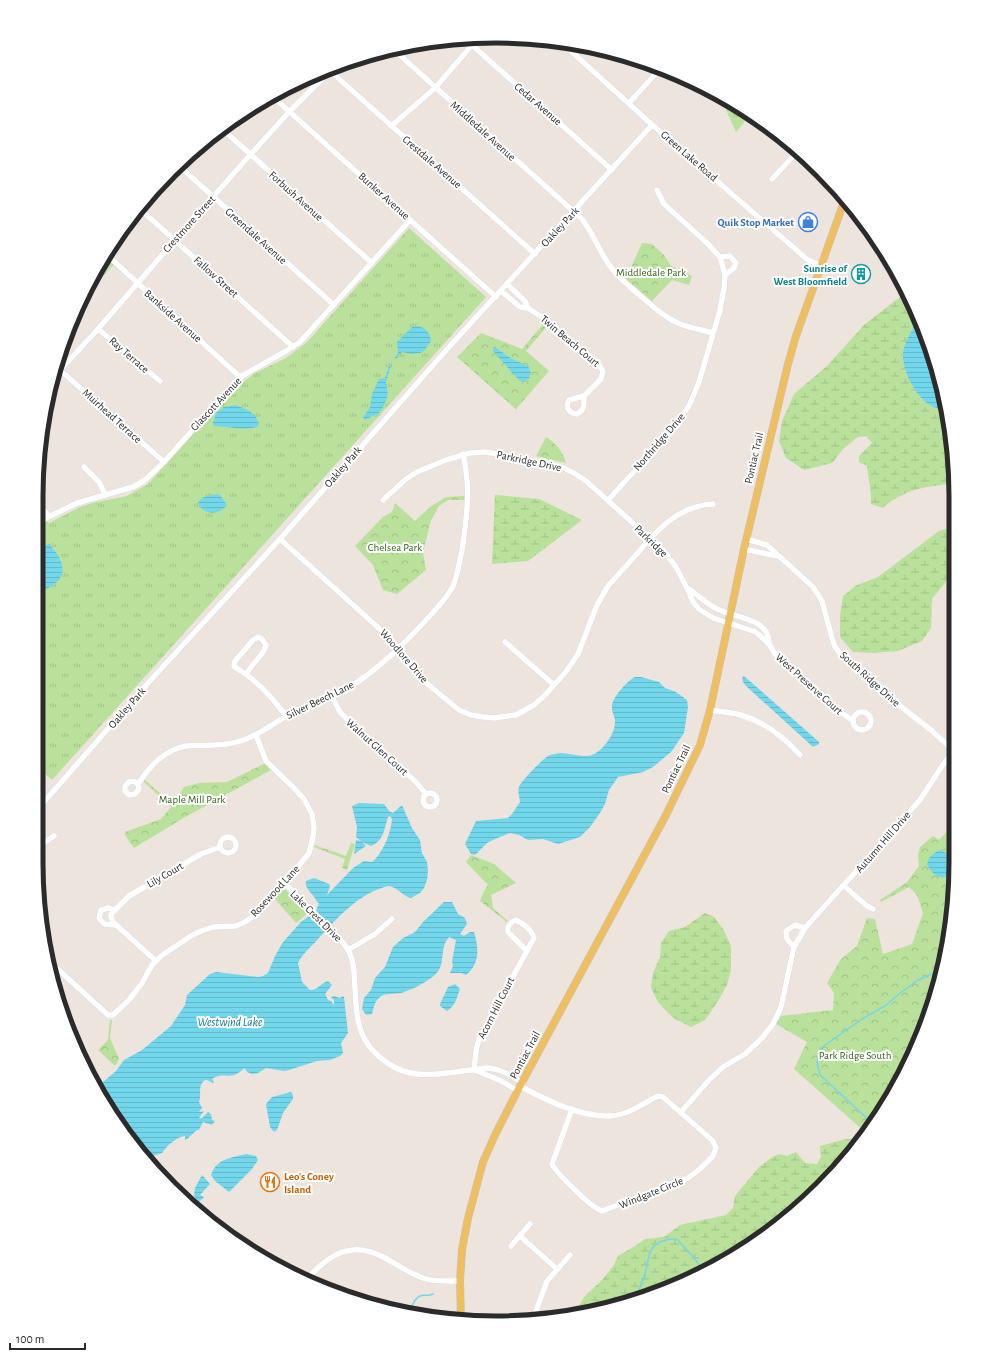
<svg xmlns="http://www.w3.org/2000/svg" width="992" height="1359" viewBox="0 0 992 1359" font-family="'Alegreya Sans',sans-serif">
	<defs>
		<pattern id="grass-tufts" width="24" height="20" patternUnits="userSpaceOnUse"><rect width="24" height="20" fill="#bae19b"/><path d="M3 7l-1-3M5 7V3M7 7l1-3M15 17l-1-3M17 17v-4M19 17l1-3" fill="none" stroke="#a0c186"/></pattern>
		<pattern id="wetland-marsh" width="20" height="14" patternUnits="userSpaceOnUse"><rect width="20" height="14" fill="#bae19b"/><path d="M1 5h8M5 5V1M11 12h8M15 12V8" fill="none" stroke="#a0c186"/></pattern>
		<pattern id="park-crowns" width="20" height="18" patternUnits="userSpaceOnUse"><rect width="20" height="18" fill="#bae19b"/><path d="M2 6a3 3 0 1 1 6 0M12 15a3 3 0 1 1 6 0" fill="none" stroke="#a0c186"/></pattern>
		<pattern id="water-rules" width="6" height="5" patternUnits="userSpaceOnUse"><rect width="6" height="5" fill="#73d7ec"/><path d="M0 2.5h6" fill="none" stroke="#64b9cb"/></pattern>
	</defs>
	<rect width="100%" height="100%" fill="#ece4dd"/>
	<g fill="url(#grass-tufts)">
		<polygon points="722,96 748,114 743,124 736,132 724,105 724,102"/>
		<polygon points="409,228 486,297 52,780 36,766 36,511 49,523 80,507 92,503 127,496 148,484 234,389 255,373 286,358 307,342"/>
	</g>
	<g fill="url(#wetland-marsh)">
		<path d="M905 293 917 314C916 327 905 338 903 352 901 370 916 399 933 407 936 408 941 409 945 410L952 436V483C940 486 926 486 915 490 904 493 891 500 883 508L871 504V495L867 466 859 462V456L872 443 866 436 858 437 844 448 832 463 804 470 786 458 779 441 782 421 794 394 827 366 864 325Z"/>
		<polygon points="495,495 539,499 582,520 528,561 492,564"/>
		<polygon points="953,527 953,573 932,599 931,628 922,641 898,651 872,653 853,652 840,637 840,616 843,596 857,585 878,577 939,531"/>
		<polygon points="705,913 714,917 723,929 731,946 731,970 727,985 718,1001 705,1020 691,1027 673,1018 658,1002 651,988 653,973 660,957 661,943 669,931 685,927"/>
		<polygon points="861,1138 842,1166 776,1228 672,1288 574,1314 585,1296 603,1279 614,1265 618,1256 635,1246 645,1239 664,1237 680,1225 726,1215 733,1208 735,1196 759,1167 771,1158 779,1154 787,1156 796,1152 805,1163 817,1164 821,1157 820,1146 846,1139"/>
	</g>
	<g fill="url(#park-crowns)">
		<polygon points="642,243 652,244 664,255 671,266 692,276 689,285 672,280 652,301 626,279"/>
		<polygon points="105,256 114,264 81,301"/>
		<polygon points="544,323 548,325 526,351 549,371 516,409 457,357 481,333 522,349"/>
		<path d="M546 437C556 443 563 452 566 463L536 456Z"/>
		<polygon points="465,496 465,500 448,500 439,506 431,520 423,552 426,570 397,594 383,590 373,565 355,546 383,517 392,512 395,503 415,521 430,507 446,497"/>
		<polygon points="266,763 271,770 187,816 134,848 125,835 125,832 161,819 171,807 143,781 144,779 173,805 184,787 199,783 227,782"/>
		<polygon points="955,823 955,893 940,982 908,1067 865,1132 794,1069 807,1042 776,1024 781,1016 833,1010 834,993 827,983 841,959 857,946 867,918 875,919 883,954 912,944 923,913 917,895 909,887 881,902 880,900 907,882 919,866 918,855 920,847 933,836 939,840"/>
		<polygon points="351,843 355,844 347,870 342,868 345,859 314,847 314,845 346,856"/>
		<polygon points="471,855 494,864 516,883 491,895 493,908 508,921 507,922 480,901 484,891 488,885 466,862"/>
		<polygon points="282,890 286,890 309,912 296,923 274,898"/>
		<polygon points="110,1020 112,1020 110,1038 119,1059 115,1066 98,1050 108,1040"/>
	</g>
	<g fill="url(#water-rules)">
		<path d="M917 314 921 320 945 410C941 409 936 408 933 407 916 399 901 370 903 352 905 338 916 327 917 314Z"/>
		<path d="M418 326C426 328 430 333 431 341L424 351 420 353 412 354 402 352 397 358 394 359 398 353 397 342 412 327Z"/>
		<polygon points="495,347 512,359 528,366 531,372 529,379 522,382 517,378 493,351 493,348"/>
		<polygon points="392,362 386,382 388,395 384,406 379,413 365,420 363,418 370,407 372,394 379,379 385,378 389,366"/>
		<path d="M236 405C246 409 256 413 259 424L257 427C242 431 228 426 214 426L213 423 216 413 224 407Z"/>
		<path d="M217 494 220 495 227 505C220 515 203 516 198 503 202 495 209 496 217 494Z"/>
		<path d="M49 544C58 553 69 570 58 581 52 587 44 590 36 594V586C54 568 30 557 41 548 43 546 47 545 49 544Z"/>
		<polygon points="744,676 819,742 819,744 813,747 746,686 743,682 742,678"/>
		<path d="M635 677H641L659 682 665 688 676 692 687 700 688 707 684 733 671 752 653 767 643 772 618 777 609 790 605 804 600 813 590 827 580 837 558 844 543 839 528 840 519 835 510 833 495 839 487 843 475 855 471 854 465 844 476 821 508 818 512 814 520 802C520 797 517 792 519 787 521 781 542 760 548 756 551 754 556 754 560 753 572 753 584 760 596 753 606 747 616 731 615 720 614 715 611 710 612 705 613 697 628 680 635 677Z"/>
		<path d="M359 803 384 804 389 811 393 813 402 805 412 828 420 840 422 853 427 862 428 871 427 880 424 888 420 893 411 898C402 896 399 888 389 886 360 892 337 918 318 939 311 947 303 953 298 963L302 982 310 990C318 990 321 983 328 981L332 985 325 994 328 1000 331 1001 334 1005V1000L331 997 334 996 340 998 343 996 344 997 348 1033 341 1043 343 1053 340 1056 330 1060 317 1061 289 1070 284 1071 266 1068 258 1073 252 1074 247 1072 245 1068C242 1070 238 1074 234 1075 227 1077 219 1073 212 1079L214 1082 213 1083 207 1080H205C197 1086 202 1094 199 1102L202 1108 199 1112 204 1111 199 1118H202L208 1112 211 1114 212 1120 215 1121 212 1125 203 1122 199 1130H197L187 1139 185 1140V1136C176 1137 167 1146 162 1153L153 1156 152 1162 113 1118 96 1088 116 1071 124 1060 142 1050 171 1026 185 1005 187 995 210 974 216 972 259 977 263 976 268 973 275 956 283 942 301 922 316 911 319 903 317 902C314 894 304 889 306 881L314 878 329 884 330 886 327 895 353 868 364 861 372 862C383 853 391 833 392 819L390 816 388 817C384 829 384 841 371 846L362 842 366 846 354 854 356 840 361 841 356 837 357 827 352 806Z"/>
		<path d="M940 850 948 854 955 862C955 864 955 867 955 869 952 878 939 880 933 873 931 871 929 868 927 865 928 857 933 853 940 850Z"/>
		<path d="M444 902H452L458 914 465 918 467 924 460 934 464 936 470 932H474C479 948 480 964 466 975L461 973H450L453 966 452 961 456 940 449 937C437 951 449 966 431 978 423 984 411 990 401 993 394 994 385 993 380 997 374 1002 374 1007 372 1014L366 1015 362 1009 364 998 371 990 375 978 385 967 393 947 403 938 415 932 423 922Z"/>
		<path d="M455 984 460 989C457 998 455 1006 447 1011L440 1006V1004L448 987Z"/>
		<polygon points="291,1092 293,1095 293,1099 283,1113 277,1130 274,1132 270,1127 266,1104 272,1097"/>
		<path d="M246 1154 256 1156 258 1160 252 1169 229 1192 215 1181 211 1175C217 1158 231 1158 246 1154Z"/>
		<polygon points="202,1175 210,1184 200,1195 204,1197 198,1203 194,1196 195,1188"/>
	</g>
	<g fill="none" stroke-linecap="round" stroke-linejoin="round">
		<g stroke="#73d7ec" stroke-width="1.5">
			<polyline points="871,1122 820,1075 817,1062 821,1048 862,1019 885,1006 899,994 918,980 942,970"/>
			<path d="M637 1294C640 1287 643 1281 645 1274 649 1261 647 1245 663 1241 668 1239 673 1238 678 1240L687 1251 692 1255 703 1270"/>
			<path d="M409 1313C411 1308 414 1298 420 1296 425 1294 427 1297 433 1294"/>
		</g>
		<defs>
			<g id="minor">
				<polyline points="463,37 612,170"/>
				<polyline points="560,41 649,122 793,247 808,260 822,266"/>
				<path d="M393 49 582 219C593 233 599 251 610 266 615 274 623 280 629 286 645 299 661 316 680 324 691 328 702 330 713 333"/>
				<polyline points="329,70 535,254"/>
				<polyline points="272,96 496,297"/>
				<polyline points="629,103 661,68"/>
				<polyline points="391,126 435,88 479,37"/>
				<polyline points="221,128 372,263"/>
				<polyline points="179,166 334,305"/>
				<polyline points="772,179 799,150"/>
				<polyline points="139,208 293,347"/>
				<polyline points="106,254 240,377"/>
				<polyline points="720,257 730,256 736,263 734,268 725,275"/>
				<polyline points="501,291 520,307 528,308 525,301 507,284"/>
				<path d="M528 308 550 323 600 366 603 371 601 379 584 396 569 400C565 407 568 413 577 414 585 410 584 404 584 396"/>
				<polyline points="98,329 160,381"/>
				<polyline points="60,370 164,462"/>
				<polyline points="51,380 98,329 175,240 250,155 289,112 330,71"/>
				<polyline points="84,467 99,482 105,494"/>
				<polyline points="383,500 406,479 417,472 446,460 470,453 485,452 504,455 564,468 572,472 586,481 662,549 676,567 687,588 693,602 699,609 713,618 756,632 769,644 775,654 838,710 853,721"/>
				<polyline points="608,500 671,431 689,406 699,382 720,310 724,288 725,275 720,257 707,243 664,204 657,190"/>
				<polyline points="36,501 49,516"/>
				<polyline points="36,523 77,503 133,487 145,480 164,462 240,377 286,351 300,342 410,220"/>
				<path d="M280 539 392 640 419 677 459 710 471 715 483 717 494 718 516 715 534 705 544 696 565 673 578 654 597 605 608 586C617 576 626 566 635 556 657 530 678 506 713 504"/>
				<polyline points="746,539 767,545 813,587 822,601 832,638 835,647 843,657 871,683 932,731 954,751"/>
				<polyline points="744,549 777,556"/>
				<path d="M689 589C698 596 707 604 717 609 735 618 770 618 769 644"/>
				<polyline points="505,642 554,685"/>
				<path d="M247 674C251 663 264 656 266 645L262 639 258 637 253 640 235 661 234 666C239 670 243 672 247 675 262 686 275 701 286 716"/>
				<polyline points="332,697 340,712 347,719 416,782 426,794"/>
				<path d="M710 710C720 712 731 712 741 715 764 722 784 737 800 755"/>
				<circle cx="862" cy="721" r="9"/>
				<path d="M138 784C132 779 128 781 125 787V791L129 795 135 794 139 789 138 784C150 766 164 750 186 746 195 745 204 746 213 745 224 745 236 743 246 739 263 733 277 720 293 713 310 705 328 700 343 691 375 673 403 645 428 618 436 609 446 599 452 588 458 576 459 563 462 550 467 516 471 488 463 454"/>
				<circle cx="430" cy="800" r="7"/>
				<polyline points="36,811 149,682 280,539 449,347 652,125"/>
				<circle cx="228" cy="845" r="8"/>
				<polyline points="36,848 54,836"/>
				<path d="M284 883C298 896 311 910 325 924 334 933 345 942 350 954 355 965 354 976 355 987 356 1023 359 1047 394 1067 417 1080 446 1073 471 1070 476 1070 481 1068 486 1068 499 1068 512 1076 523 1083"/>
				<polyline points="844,886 867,906 873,909"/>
				<polyline points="115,910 109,908 101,910 99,918 104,924 116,925"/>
				<polyline points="794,947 787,939 786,931 795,925 805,928"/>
				<polyline points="348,950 375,934 392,919"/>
				<polyline points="49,961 108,1015 113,1015 130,999 142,983 152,965 161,956 191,936 201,931 213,927 236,926 245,922 255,915 293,873 309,853 313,837 314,827 312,814 304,799 295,789 266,761 256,735"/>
				<polyline points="156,961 113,922 111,917 111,914 129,896 201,854 220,847"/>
				<path d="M474 1070 476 1051 479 1039 534 938C532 930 522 922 515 920 510 923 507 926 508 932L526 950"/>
				<polyline points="475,1070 501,1081 518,1091"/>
				<path d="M520 1086C547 1101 595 1124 625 1113 637 1109 647 1101 658 1096L663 1097 712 1140 716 1148 713 1156 701 1168 688 1178 602 1211C592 1208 558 1175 552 1164L572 1109"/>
				<polyline points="681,1112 709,1080 723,1067 745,1054 761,1039 773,1024 781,1007 794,947 805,928 920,800 942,766 954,751"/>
				<polyline points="520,1236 557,1269"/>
				<polyline points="511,1246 530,1224"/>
				<path d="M305 1281C328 1255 351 1239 385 1258 398 1265 409 1273 423 1278 434 1282 448 1281 460 1281"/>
				<polyline points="533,1319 547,1281 570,1255"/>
			</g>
			<polyline id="major" points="461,1319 460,1281 462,1250 468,1218 483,1162 495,1135 520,1086 666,815 700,745 710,710 744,549 788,364 796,336 845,199"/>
		</defs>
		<use href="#minor" stroke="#ccd0dc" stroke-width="6"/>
		<use href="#major" stroke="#c4c4c4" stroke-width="8"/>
		<use href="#minor" stroke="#fff" stroke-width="5.5"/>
		<use href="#major" stroke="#edbf61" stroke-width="7"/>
	</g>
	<defs>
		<symbol id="shop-ring" viewBox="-11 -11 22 22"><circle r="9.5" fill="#fff" stroke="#3f7fe0" stroke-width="1.5"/><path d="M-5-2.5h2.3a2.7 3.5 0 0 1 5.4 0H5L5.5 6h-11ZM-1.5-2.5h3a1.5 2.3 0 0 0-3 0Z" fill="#3f7fe0"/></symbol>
		<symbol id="building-ring" viewBox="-11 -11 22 22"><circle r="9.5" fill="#fff" stroke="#0f9aa8" stroke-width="1.5"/><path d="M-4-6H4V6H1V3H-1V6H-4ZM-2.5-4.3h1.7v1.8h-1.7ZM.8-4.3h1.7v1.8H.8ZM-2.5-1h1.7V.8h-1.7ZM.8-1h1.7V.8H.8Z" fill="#0f9aa8"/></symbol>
		<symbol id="restaurant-ring" viewBox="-11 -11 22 22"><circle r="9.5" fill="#fff" stroke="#e8710a" stroke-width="1.5"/><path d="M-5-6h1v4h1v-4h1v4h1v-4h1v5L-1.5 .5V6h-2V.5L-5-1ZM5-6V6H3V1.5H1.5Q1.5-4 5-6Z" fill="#e8710a"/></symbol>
	</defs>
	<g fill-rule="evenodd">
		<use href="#shop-ring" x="797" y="211" width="22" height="22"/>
		<use href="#building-ring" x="850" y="263" width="22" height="22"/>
		<use href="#restaurant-ring" x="259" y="1171" width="22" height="22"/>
	</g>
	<g text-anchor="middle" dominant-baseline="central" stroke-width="4" stroke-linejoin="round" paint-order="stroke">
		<g font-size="11" fill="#2b2b2b" stroke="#fff">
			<text transform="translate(538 104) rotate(41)">Cedar Avenue</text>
			<text transform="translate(483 131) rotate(42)">Middledale Avenue</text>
			<text transform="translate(689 156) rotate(41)">Green Lake Road</text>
			<text transform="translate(432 162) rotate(41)">Crestdale Avenue</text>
			<text transform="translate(296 196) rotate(42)">Forbush Avenue</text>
			<text transform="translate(384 196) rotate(42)">Bunker Avenue</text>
			<text transform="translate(189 224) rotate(-48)">Crestmore Street</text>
			<text transform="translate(560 227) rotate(-47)">Oakley Park</text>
			<text transform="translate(256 236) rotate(42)">Greendale Avenue</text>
			<text transform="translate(216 277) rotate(42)">Fallow Street</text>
			<text transform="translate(173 316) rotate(42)">Bankside Avenue</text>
			<text transform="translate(570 341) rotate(40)">Twin Beach Court</text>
			<text transform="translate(129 355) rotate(41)">Ray Terrace</text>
			<text transform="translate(216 404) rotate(-47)">Glascott Avenue</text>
			<text transform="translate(112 416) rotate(42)">Muirhead Terrace</text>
			<text transform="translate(659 442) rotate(-49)">Northridge Drive</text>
			<text transform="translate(754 458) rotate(-77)">Pontiac Trail</text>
			<text transform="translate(529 461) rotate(12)">Parkridge Drive</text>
			<text transform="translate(343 467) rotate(-49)">Oakley Park</text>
			<text transform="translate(651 541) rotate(44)">Parkridge</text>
			<text transform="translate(404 656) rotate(49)">Woodlore Drive</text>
			<text transform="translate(870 679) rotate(42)">South Ridge Drive</text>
			<text transform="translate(809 684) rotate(42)">West Preserve Court</text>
			<text transform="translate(320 700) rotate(-26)">Silver Beech Lane</text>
			<text transform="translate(127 708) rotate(-49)">Oakley Park</text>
			<text transform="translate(377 747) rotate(42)">Walnut Glen Court</text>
			<text transform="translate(676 769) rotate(-64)">Pontiac Trail</text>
			<text transform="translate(883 842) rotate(-49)">Autumn Hill Drive</text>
			<text transform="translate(165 875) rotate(-30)">Lily Court</text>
			<text transform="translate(275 891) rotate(-47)">Rosewood Lane</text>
			<text transform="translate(316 916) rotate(45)">Lake Crest Drive</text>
			<text transform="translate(496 1008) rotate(-63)">Acorn Hill Court</text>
			<text transform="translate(525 1055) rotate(-62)">Pontiac Trail</text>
			<text transform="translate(651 1193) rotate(-22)">Windgate Circle</text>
		</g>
		<g font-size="11" font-weight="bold" fill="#366cbe" stroke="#fff" text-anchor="end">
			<text x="794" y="222">Quik Stop Market</text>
		</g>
		<g font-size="11" font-weight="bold" fill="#0d838f" stroke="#fff" text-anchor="end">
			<text x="847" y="268">Sunrise of<tspan x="847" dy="13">West Bloomfield</tspan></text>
		</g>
		<g font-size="11" fill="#33661c" stroke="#fff">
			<text x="651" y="272">Middledale Park</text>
			<text x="395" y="547">Chelsea Park</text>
			<text x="192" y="799">Maple Mill Park</text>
			<text x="855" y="1055">Park Ridge South</text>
		</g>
		<g font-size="11" font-weight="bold" fill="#c56008" stroke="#fff" text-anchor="start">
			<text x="284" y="1176">Leo's Coney<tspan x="284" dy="13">Island</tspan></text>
		</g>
		<g font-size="12" font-style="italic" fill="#179" stroke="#fff">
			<text x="230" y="1022">Westwind Lake</text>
		</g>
	</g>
	<path d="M0 0H992V1359H0ZM496 43H496A453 453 0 0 1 949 496V863A453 453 0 0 1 496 1316H496A453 453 0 0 1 43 863V496A453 453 0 0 1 496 43Z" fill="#fff" fill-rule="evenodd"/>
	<path fill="none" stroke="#2b2b2b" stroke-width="5" d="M496 43H496A453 453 0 0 1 949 496V863A453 453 0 0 1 496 1316H496A453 453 0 0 1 43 863V496A453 453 0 0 1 496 43Z"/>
	<path d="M10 1343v6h75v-6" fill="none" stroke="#2b2b2b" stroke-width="2"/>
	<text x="16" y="1343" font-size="12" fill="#2b2b2b" stroke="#ffffff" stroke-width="3" paint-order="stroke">100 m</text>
</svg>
